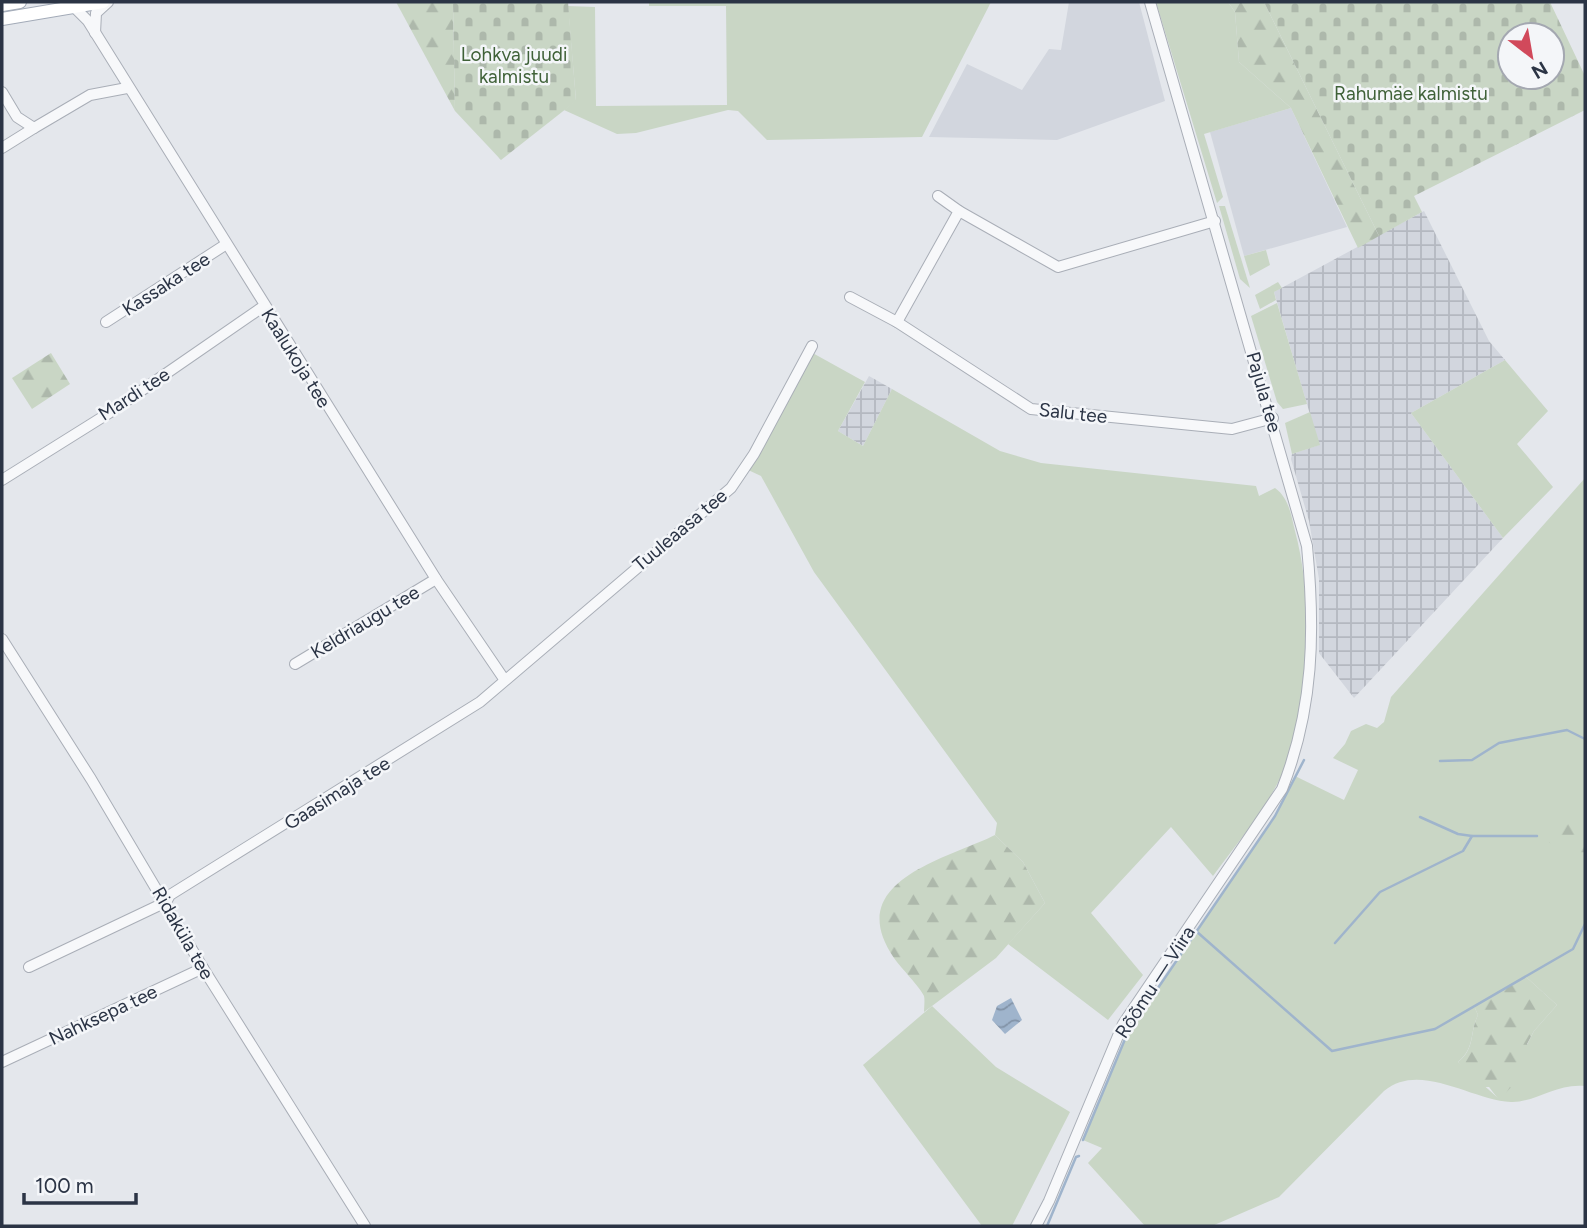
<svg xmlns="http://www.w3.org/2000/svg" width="1587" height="1228" viewBox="0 0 1587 1228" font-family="Figtree,sans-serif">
	<defs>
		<pattern id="industrial-grid" width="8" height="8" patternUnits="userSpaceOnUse" patternTransform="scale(1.75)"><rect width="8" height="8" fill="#d2d6de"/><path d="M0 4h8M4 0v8" fill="none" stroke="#b4b8c0"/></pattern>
		<pattern id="forest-firs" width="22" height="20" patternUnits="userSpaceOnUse" patternTransform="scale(1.75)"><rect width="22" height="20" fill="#c9d6c5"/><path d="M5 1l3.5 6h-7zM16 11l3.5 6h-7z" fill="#adb8ab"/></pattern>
		<pattern id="cemetery-stones" width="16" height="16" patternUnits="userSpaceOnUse" patternTransform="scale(1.75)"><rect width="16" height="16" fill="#c9d6c5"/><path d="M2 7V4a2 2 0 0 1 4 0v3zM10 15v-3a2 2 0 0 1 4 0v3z" fill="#adb8ab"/></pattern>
		<pattern id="water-waves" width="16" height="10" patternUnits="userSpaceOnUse" patternTransform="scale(1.75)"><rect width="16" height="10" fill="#9fb4cc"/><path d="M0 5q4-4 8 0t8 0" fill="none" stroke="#8293a7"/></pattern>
	</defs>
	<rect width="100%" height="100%" fill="#e4e7ec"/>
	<g fill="#d2d6de">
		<polygon points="1069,2 1139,2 1165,101 1057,140 929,137 967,64 1022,90 1049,49 1061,50"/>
		<polygon points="1291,108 1347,227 1244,256 1210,132"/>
	</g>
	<g fill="url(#industrial-grid)">
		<polygon points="1424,211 1489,341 1505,360 1411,413 1503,538 1354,698 1319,653 1319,579 1309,521 1291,459 1292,454 1319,445 1274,292"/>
		<polygon points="869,376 892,389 863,446 838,431"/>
	</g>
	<g fill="#c9d6c5" fill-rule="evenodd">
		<polygon points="649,2 991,2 922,137 767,140 738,111 728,110 636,133 617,134 564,110 576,100 568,6 595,7 596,106 727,105 726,6 649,6"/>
		<polygon points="1156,2 1228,2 1235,12 1239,62 1291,108 1204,134 1223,197 1217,203"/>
		<polygon points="1219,206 1225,206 1250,288 1240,279"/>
		<polygon points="1266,250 1270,265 1250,276 1244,256"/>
		<polygon points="1278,282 1282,288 1274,292 1276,300 1260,309 1255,295"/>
		<polygon points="1277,303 1307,404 1283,409 1277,402 1251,316"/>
		<path d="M809 351 865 382 838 431 863 446 892 389 1000 451 1041 463 1256 486 1259 496 1275 488C1289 498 1291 515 1295 531 1314 602 1311 704 1282 774 1266 810 1236 844 1213 876L1171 827 1091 913 1143 975 1108 1020 1008 944 1045 903 1023 862 995 835 997 823 814 572 761 476 746 469Z"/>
		<polygon points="1505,360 1548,411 1517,444 1553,487 1503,538 1411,413"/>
		<polygon points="1310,412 1320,445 1292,454 1285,423"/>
		<path d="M1585 478V1086C1556 1083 1534 1103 1511 1102 1471 1100 1420 1061 1384 1091L1279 1197 1212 1226H1145L1088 1163 1102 1148 1083 1140 1128 1032 1275 816 1295 776 1344 800 1358 770 1333 758 1345 744 1351 731 1366 724 1377 728 1384 722 1391 697ZM1525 976 1557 1005 1534 1031 1499 1099 1458 1062C1476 1047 1469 1033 1478 1015L1474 1006Z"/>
		<polygon points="932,1006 996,1067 1070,1112 1012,1226 982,1226 863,1065"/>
	</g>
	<g fill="url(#forest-firs)">
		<polygon points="396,2 453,2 455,111"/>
		<polygon points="1228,2 1264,2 1379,236 1358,248 1291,108 1239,62 1235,12"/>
		<polygon points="51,353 70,384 32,409 12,378"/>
		<polygon points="1585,822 1584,858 1559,853 1548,841 1537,836 1534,828 1538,823"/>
		<path d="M995 835 1023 862 1045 903 996 958 924 1012C924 1008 925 1000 924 996 920 987 901 968 894 958 841 881 947 859 995 835Z"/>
		<path d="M1525 976 1557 1005 1534 1031 1527 1044 1533 1064 1499 1100 1489 1087H1478L1458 1062C1476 1048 1469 1033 1478 1015L1474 1006Z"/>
	</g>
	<g fill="url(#cemetery-stones)" fill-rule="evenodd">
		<polygon points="453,2 568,2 576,101 501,160 455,111"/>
		<path d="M1264 2H1550L1585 76V110L1414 196 1422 212 1379 236ZM1510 35H1552V77H1510Z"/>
	</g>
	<polygon fill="url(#water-waves)" points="1011,998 1022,1020 1005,1034 992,1020 997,1006"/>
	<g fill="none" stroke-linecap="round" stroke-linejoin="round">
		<g stroke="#9fb4cc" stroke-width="2.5">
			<polyline points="1440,761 1472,760 1499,743 1567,730 1585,739"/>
			<polyline points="1420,817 1458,834 1472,836"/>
			<polyline points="1196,931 1332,1051 1435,1029 1573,949 1585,924"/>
			<polyline points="1335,943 1380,892 1463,851 1472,836 1537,836"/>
			<polyline points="1083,1140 1128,1032 1275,816 1304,760"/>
			<polyline points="1047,1226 1076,1157 1079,1156"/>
		</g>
		<defs>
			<g id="minor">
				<polyline points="74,7 88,21 436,579 504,679"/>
				<polyline points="95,33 96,13 108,2"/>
				<polyline points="2,92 17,117 34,128 90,95 127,88"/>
				<polyline points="2,148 34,128"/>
				<polyline points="959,211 1058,267 1215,221"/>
				<polyline points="850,297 897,322 1031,409 1232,429 1273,418"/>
				<polyline points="106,322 225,245"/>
				<polyline points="897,322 959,211 938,196"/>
				<polyline points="2,480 109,413 264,306"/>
				<polyline points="2,639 91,779 203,968 365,1226"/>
				<polyline points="295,664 436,579"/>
				<polyline points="29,967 166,902 170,895 480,702 731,488 754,454 812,346"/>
				<polyline points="2,1062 203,968"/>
				<path d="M1036 1226 1049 1201 1123 1024 1282 789C1314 708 1315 631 1307 546L1150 2"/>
			</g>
			<g id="major">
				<polyline points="2,5 20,2"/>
				<polyline points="2,19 103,2"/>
			</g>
		</defs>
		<use href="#minor" stroke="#a9aeb7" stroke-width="12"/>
		<use href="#major" stroke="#a3abb8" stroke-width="14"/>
		<use href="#minor" stroke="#f7f8fa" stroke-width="10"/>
		<use href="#major" stroke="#fff" stroke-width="12"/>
	</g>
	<g text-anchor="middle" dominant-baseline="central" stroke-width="5" stroke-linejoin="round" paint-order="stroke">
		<g font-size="19" fill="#3f6138" stroke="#f4f6f9">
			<text x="514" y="54">Lohkva juudi<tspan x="514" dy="22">kalmistu</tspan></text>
			<text x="1411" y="93">Rahumäe kalmistu</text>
		</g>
		<g font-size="19" fill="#2b3445" stroke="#f4f6f9">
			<text transform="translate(166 284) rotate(-33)">Kassaka tee</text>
			<text transform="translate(296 358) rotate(58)">Kaalukoja tee</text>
			<text transform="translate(1264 392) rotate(74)">Pajula tee</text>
			<text transform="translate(134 394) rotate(-33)">Mardi tee</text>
			<text transform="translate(1073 413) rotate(6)">Salu tee</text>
			<text transform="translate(680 530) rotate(-40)">Tuuleaasa tee</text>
			<text transform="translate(365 622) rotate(-31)">Keldriaugu tee</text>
			<text transform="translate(337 793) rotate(-32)">Gaasimaja tee</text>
			<text transform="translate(183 933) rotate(60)">Ridaküla tee</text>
			<text transform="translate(1155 982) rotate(-57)">Rõõmu — Viira</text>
			<text transform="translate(103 1015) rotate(-25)">Nahksepa tee</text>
		</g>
	</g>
	<rect width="1587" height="1228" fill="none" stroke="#2b3445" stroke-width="7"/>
	<g transform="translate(1531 56) rotate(149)"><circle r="33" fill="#f4f6f9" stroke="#a4a8b1" stroke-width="2"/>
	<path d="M0-5L12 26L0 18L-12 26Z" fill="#d1495b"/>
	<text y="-10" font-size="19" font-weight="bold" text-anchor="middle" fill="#2b3445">N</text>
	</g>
	<path d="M24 1193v10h112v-10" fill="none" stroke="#2b3445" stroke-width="3.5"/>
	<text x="35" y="1193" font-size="21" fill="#2b3445" stroke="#f4f6f9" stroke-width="5" paint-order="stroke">100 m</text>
</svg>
